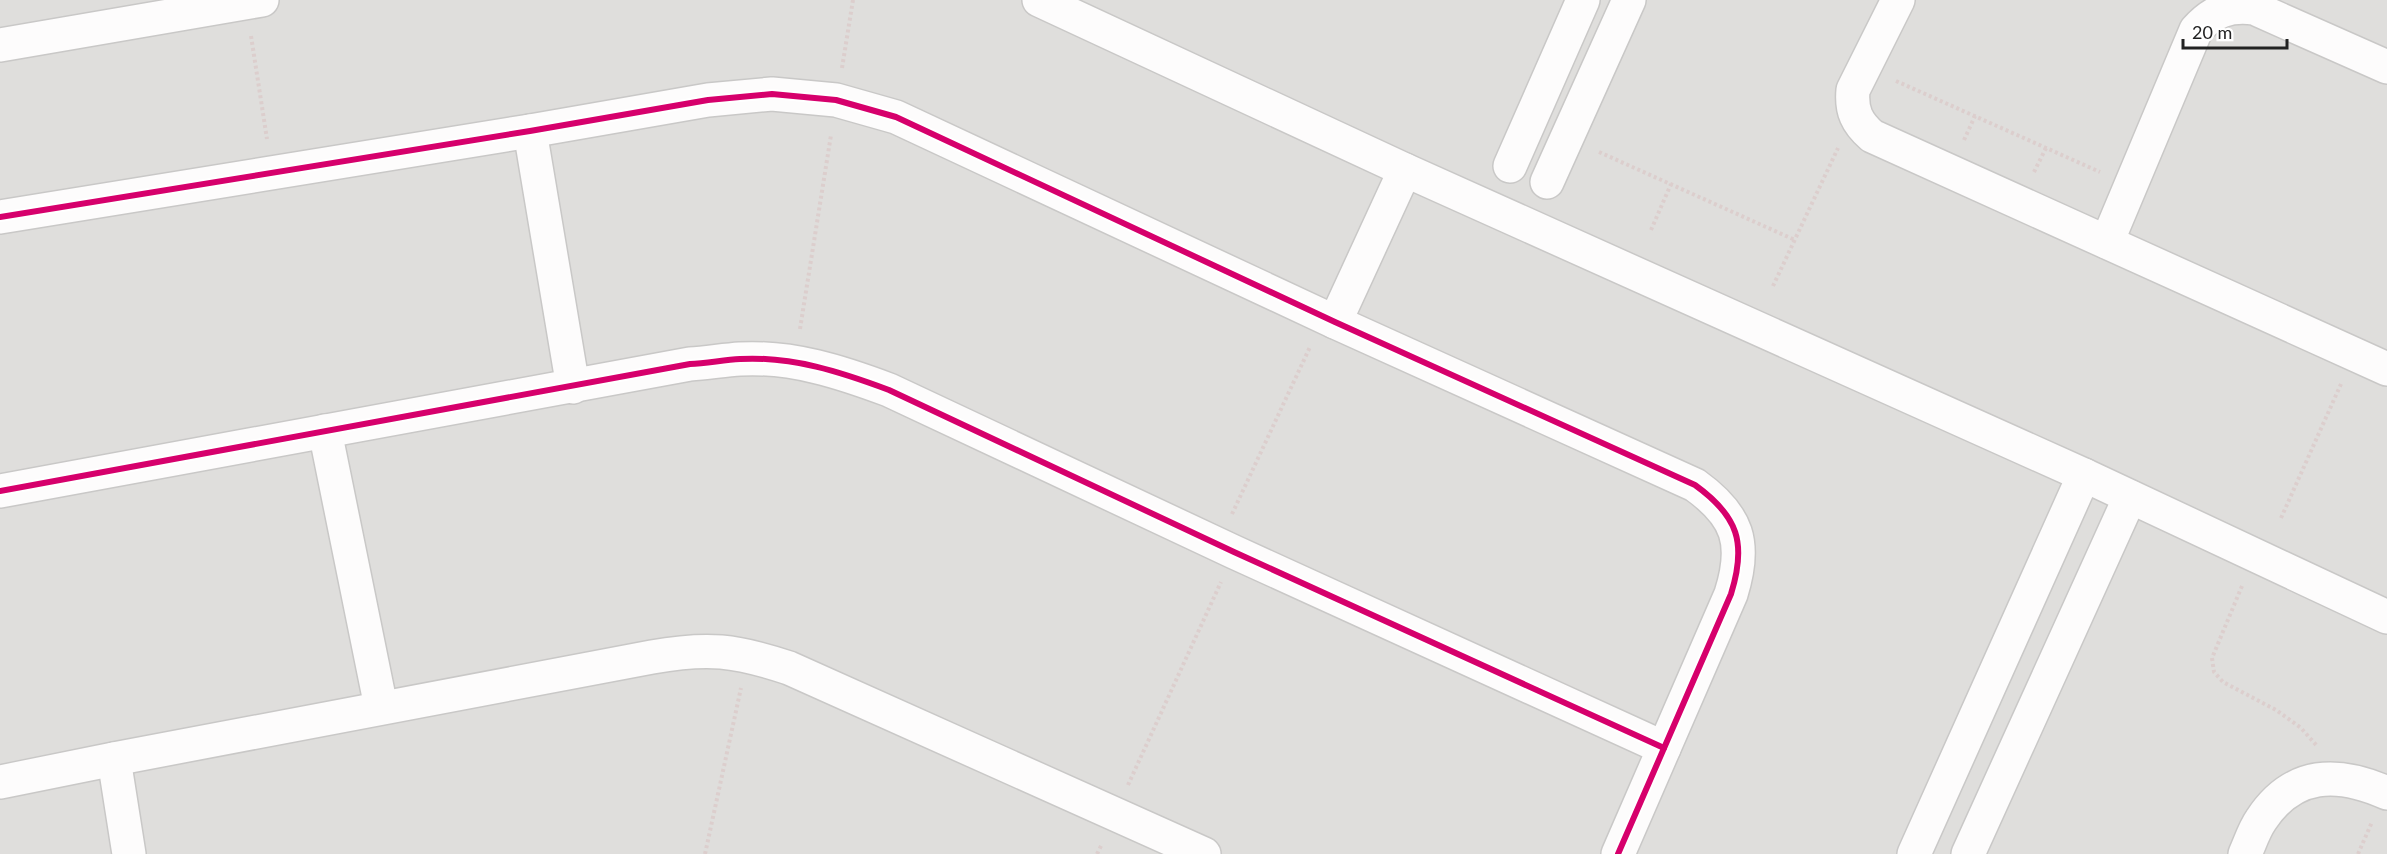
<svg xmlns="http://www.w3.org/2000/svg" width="2387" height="854" viewBox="0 0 2387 854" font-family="Lato,sans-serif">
	<rect width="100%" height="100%" fill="#f0eeeb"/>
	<rect fill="#dfdedc" x="0" y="0" width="2387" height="854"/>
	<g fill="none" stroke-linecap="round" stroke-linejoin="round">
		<defs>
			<g id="minor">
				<polyline points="1039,0 1405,170 2084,475 2387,617"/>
				<path d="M1898 0 1853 90C1851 111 1857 123 1872 136L2387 369"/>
				<polyline points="0,45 262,0"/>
				<polyline points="530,131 573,387"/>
				<polyline points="1510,166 1583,0"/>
				<polyline points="1547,182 1629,0"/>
				<path d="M0 217 530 131 708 100 772 94 836 100 896 117 1335 322 1695 485C1738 516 1747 543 1731 594L1618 854"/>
				<path d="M2107 242 2196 30C2213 11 2229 5 2254 8L2387 67"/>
				<polyline points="1335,322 1405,170"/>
				<polyline points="325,431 381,707"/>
				<path d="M0 491 690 364C707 363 724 360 740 359 792 356 841 372 889 390L1234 552 1664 748"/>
				<polyline points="114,759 129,854"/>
				<path d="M0 782 114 759 652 657C708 647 735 650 789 668L1204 854"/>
				<polyline points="1914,854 2084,475"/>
				<polyline points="1968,854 2130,497"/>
				<path d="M2245 854C2250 843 2254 830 2261 820 2293 771 2338 771 2387 793"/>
			</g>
		</defs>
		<use href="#minor" stroke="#c9c8c7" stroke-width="36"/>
		<g stroke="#dccecd" stroke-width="4" stroke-dasharray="3 3" stroke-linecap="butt">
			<polyline points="251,36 267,139"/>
			<polyline points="842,68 853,0"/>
			<polyline points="1896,81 2100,172"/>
			<polyline points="1964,140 1975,116"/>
			<polyline points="1599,152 1795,240"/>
			<polyline points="2034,172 2046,148"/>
			<polyline points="1651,230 1671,184"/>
			<polyline points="1773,286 1838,148"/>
			<polyline points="800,329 831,135"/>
			<polyline points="1232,514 1310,347"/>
			<polyline points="2281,518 2341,384"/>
			<polyline points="2242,586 2212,658 2214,672 2223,682 2276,710 2301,728 2317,746"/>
			<polyline points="1128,785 1221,582"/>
			<polyline points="705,854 741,688"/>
			<polyline points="1097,854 1102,844"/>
			<polyline points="2358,854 2372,822"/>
		</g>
		<use href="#minor" stroke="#fdfcfc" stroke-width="33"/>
		<defs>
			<g id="cycleway">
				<path d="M0 217 530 131 708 100 772 94 836 100 896 117 1335 322 1695 485C1738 516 1747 543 1731 594L1618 854"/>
				<path d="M0 491 690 364C707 363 724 360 740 359 792 356 841 372 889 390L1234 552 1664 748"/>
			</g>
		</defs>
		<use href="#cycleway" stroke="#fff" stroke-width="10"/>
		<use href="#cycleway" stroke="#d6006c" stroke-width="6"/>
	</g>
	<path d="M2183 39v9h104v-9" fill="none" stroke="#222222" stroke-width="3"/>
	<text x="2192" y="39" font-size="18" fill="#222222" stroke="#ffffff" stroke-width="4.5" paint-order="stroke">20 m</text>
</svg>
